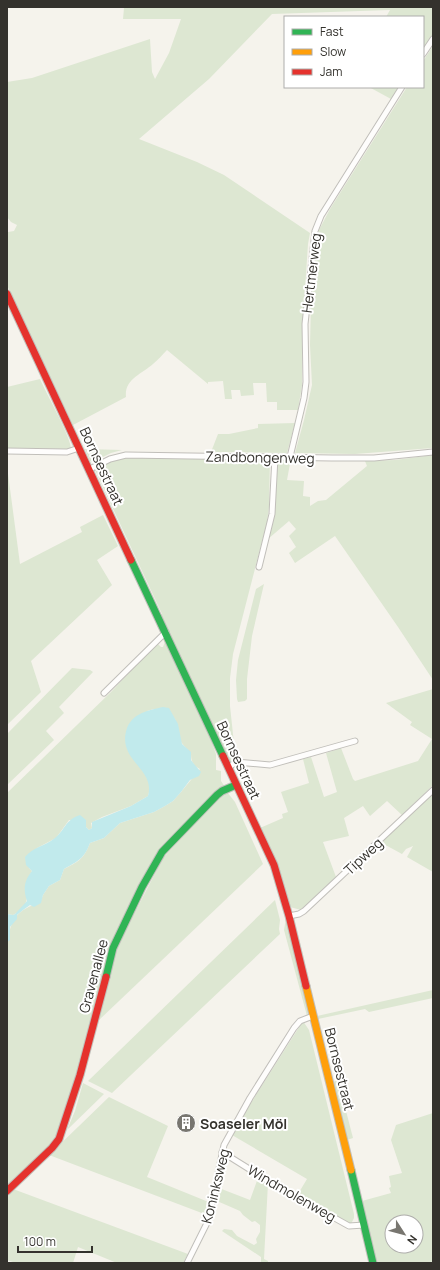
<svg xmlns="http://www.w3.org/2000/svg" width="440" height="1270" viewBox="0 0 440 1270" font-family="Manrope,sans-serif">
	<rect width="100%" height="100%" fill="#f5f3ec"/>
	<g fill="#dde7d2" fill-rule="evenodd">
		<path d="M131 7H433V34L423 50V17H386L390 10 272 14 209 79 139 139 197 162 224 175 310 233 308 244 302 334V385L298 410H277V402H267L266 383H253L254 395 241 396 240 390H231L232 399H225L223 381 208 382V384L167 350C162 355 158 360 153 364 142 374 124 379 126 397L73 425 10 292 7 285V230L8 232 14 231 17 225 11 222 7 217V82L32 78 150 39 152 72 155 79 169 53 181 19H123L124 8H131Z"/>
		<polygon points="433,46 433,448 355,454 295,453 304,420 312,385 310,345 311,302 316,245 319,230 330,209 407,87 423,87 423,61"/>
		<polygon points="369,87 399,87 391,99"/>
		<path d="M40 379C46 393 71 437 71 449L7 448V387Z"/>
		<polygon points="295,423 287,453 211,452 218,434 229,434 258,428 258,424"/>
		<polygon points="85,449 122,450 111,453 93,462 90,461"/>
		<polygon points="433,455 433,680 398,627 335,536 295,563 289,553 296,547 289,536 296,529 289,521 268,539 275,514 276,458 291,458 287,480 304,481 303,496 310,497 310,506 318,501 326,500 367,466 365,461 395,460"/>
		<path d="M119 456 270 458 269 507 267 522 233 654 230 678V706L235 753C234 758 235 762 229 763L159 616 162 614 95 470 98 467Z"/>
		<polygon points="7,466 20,564 82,532 80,527 103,515 118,546 97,560 112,585 31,661 41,692 7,725"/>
		<polygon points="264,584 252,636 247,679 247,699 245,701 238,702 237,699 236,680 238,660 256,589"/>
		<path d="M166 639 199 707 216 754V770L221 771V781L225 787 160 852 113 943 73 1097 61 1131 49 1148 7 1188V942H8C10 919 18 909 40 903L43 895 49 886 60 880 64 869C78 862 84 859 90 843L104 838 120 823 154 812 165 806 173 801 181 792 200 769C193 766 191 761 191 754L181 742 175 719 154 709 147 711 144 772C149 779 151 787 148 796L131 806 102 817 91 823 92 828 89 830 86 827V820H69L56 838 37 848 29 868 32 871C21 886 37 903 13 915L7 914V793L111 692 157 643 161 647H163Z"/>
		<polygon points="72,668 90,670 93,672 59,707 64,713 46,731 54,740 7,785 7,734"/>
		<path d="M433 689V785L402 815 387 801 370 816 363 806 344 818 349 836 323 842 336 877 301 910 290 907C283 879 275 852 260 828L283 818 282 814 288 812 281 792 309 783 303 759 311 757 324 797 337 792 326 753 341 748 353 779 355 781 418 761 432 739 410 725 412 722 386 703Z"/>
		<polygon points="433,791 433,872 407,857 413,846 406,849 402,854 380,842"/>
		<polygon points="227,792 235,802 263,864 98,1021 115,955 119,943 163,858 218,797"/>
		<polygon points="275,900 280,920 279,929 280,934 112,1093 88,1081"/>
		<polygon points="286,918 309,1011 307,1016 284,930"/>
		<polygon points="433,990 433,998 369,1012 365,1009 318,1019 317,1016"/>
		<polygon points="303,1021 309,1030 354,1214 354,1218 351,1224 298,1194 307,1179 232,1135 242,1117"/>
		<polygon points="338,1080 353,1138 347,1140 333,1082"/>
		<polygon points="83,1083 104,1094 67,1130 75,1111"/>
		<polygon points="109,1097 168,1126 147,1177 211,1203 207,1215 49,1155"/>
		<path d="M433 1113V1263H377L362 1201 391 1193 389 1188 391 1187 389 1176 402 1173 391 1140 396 1125ZM392 1222H416V1246H392Z"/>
		<polygon points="258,1178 268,1183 264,1259 268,1261 268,1263 261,1263 261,1257 222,1231 224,1229 232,1230 237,1236 254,1245 257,1243 256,1239 260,1232 260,1225 255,1221 252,1222 243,1215 240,1211 217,1201 219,1188 250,1200"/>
		<polygon points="13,1189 188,1254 183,1263 117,1263 78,1247 73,1263 16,1263 7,1260 7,1195"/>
	</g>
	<path fill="#c1eaec" d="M163 707 169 708 178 724 182 744 191 752V760L194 764 201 772 199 776 190 780 181 792 173 801 165 806 154 812 120 823 104 838 90 843C84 859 78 861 64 869L60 880 49 886 43 895 41 903 34 907 30 905 23 910 17 915V919L10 927V940L7 942V914L13 915 15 914 27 901C23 889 24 881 32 871L26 865 25 857C33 847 45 846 55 838 65 830 65 820 80 815L86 820V827L89 830 92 828V822L131 806 148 796C156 768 116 761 127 728 133 713 149 710 163 707Z"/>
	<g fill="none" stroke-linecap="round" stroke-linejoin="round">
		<defs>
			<g id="street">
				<polyline points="423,54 433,39"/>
				<polyline points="7,451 67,452 79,448"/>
				<polyline points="290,457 304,398 306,382 305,324 314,241 315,231 321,216 402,87"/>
				<polyline points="90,469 110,459 126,455 332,458 374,458 433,452"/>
				<polyline points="259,567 272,514 275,457"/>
				<polyline points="104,693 166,632"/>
				<polyline points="228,768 236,762 270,765 355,741"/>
				<polyline points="289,916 299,914 304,911 433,790"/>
				<polyline points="222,1152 270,1182 349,1226 364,1225"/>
				<polyline points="187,1263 208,1221 224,1145 250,1098 294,1028 300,1021 313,1016"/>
			</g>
			<g id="fast">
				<polyline points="131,560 223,756"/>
				<polyline points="106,977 113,948 142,887 162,852 217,795 222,791 236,785"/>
				<polyline points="351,1170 373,1263"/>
			</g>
			<polyline id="slow" points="306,986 351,1170"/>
			<g id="jam">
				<polyline points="7,294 131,560"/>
				<polyline points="223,756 274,865 289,916 306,986"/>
				<polyline points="7,1191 52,1148 59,1139 80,1075 106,977"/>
			</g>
		</defs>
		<use href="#street" stroke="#c1bfba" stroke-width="7"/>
		<use href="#fast" stroke="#c1bfba" stroke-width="9"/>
		<use href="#slow" stroke="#c1bfba" stroke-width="9"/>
		<use href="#jam" stroke="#c1bfba" stroke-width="9"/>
		<use href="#street" stroke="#fefdfc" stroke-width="5"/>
		<use href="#fast" stroke="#30b455" stroke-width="7"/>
		<use href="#slow" stroke="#ff9f0a" stroke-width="7"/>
		<use href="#jam" stroke="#e5322d" stroke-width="7"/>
	</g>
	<defs>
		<symbol id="building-disc" viewBox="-11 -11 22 22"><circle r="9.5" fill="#787670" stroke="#fff"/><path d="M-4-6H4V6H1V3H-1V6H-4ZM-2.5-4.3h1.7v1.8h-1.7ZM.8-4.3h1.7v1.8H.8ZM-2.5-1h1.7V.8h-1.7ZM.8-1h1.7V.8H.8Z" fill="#fff"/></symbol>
	</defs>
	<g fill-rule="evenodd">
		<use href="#building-disc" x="175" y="1112" width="22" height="22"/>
	</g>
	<g text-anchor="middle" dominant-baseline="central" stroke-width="4" stroke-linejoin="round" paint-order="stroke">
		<g font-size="14" fill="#34322d" stroke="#fff">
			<text transform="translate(311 273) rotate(-83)">Hertmerweg</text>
			<text transform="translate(260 457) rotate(1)">Zandbongenweg</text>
			<text transform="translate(102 466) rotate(65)">Bornsestraat</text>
			<text transform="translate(239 760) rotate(65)">Bornsestraat</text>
			<text transform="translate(363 856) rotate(-43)">Tipweg</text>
			<text transform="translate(93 976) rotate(-75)">Gravenallee</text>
			<text transform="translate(340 1069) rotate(76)">Bornsestraat</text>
			<text transform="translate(215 1186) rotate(-76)">Koninksweg</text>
			<text transform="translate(292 1193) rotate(30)">Windmolenweg</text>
		</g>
		<g font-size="14" font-weight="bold" fill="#34322d" stroke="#fff" text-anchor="start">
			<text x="200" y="1123">Soaseler Möl</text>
		</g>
	</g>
	<rect width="440" height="1270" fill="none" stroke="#34322d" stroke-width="16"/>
	<rect x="284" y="16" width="140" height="72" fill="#ffffff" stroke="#aeadab"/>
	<rect x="292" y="29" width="20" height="6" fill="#30b455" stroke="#aeadab"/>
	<text x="320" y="36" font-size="12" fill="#34322d">Fast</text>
	<rect x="292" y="49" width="20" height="6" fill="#ff9f0a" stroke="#aeadab"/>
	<text x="320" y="56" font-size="12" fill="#34322d">Slow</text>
	<rect x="292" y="69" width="20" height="6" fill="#e5322d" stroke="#aeadab"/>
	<text x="320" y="76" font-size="12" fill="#34322d">Jam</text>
	<g transform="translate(404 1234) rotate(126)"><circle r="19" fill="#ffffff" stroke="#aeadab"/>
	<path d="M0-3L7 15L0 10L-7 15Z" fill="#787670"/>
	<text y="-6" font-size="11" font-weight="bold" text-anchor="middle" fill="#34322d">N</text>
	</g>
	<path d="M18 1246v6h74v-6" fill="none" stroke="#34322d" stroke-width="2"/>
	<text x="24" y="1246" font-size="12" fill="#34322d" stroke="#ffffff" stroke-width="3" paint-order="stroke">100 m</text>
</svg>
